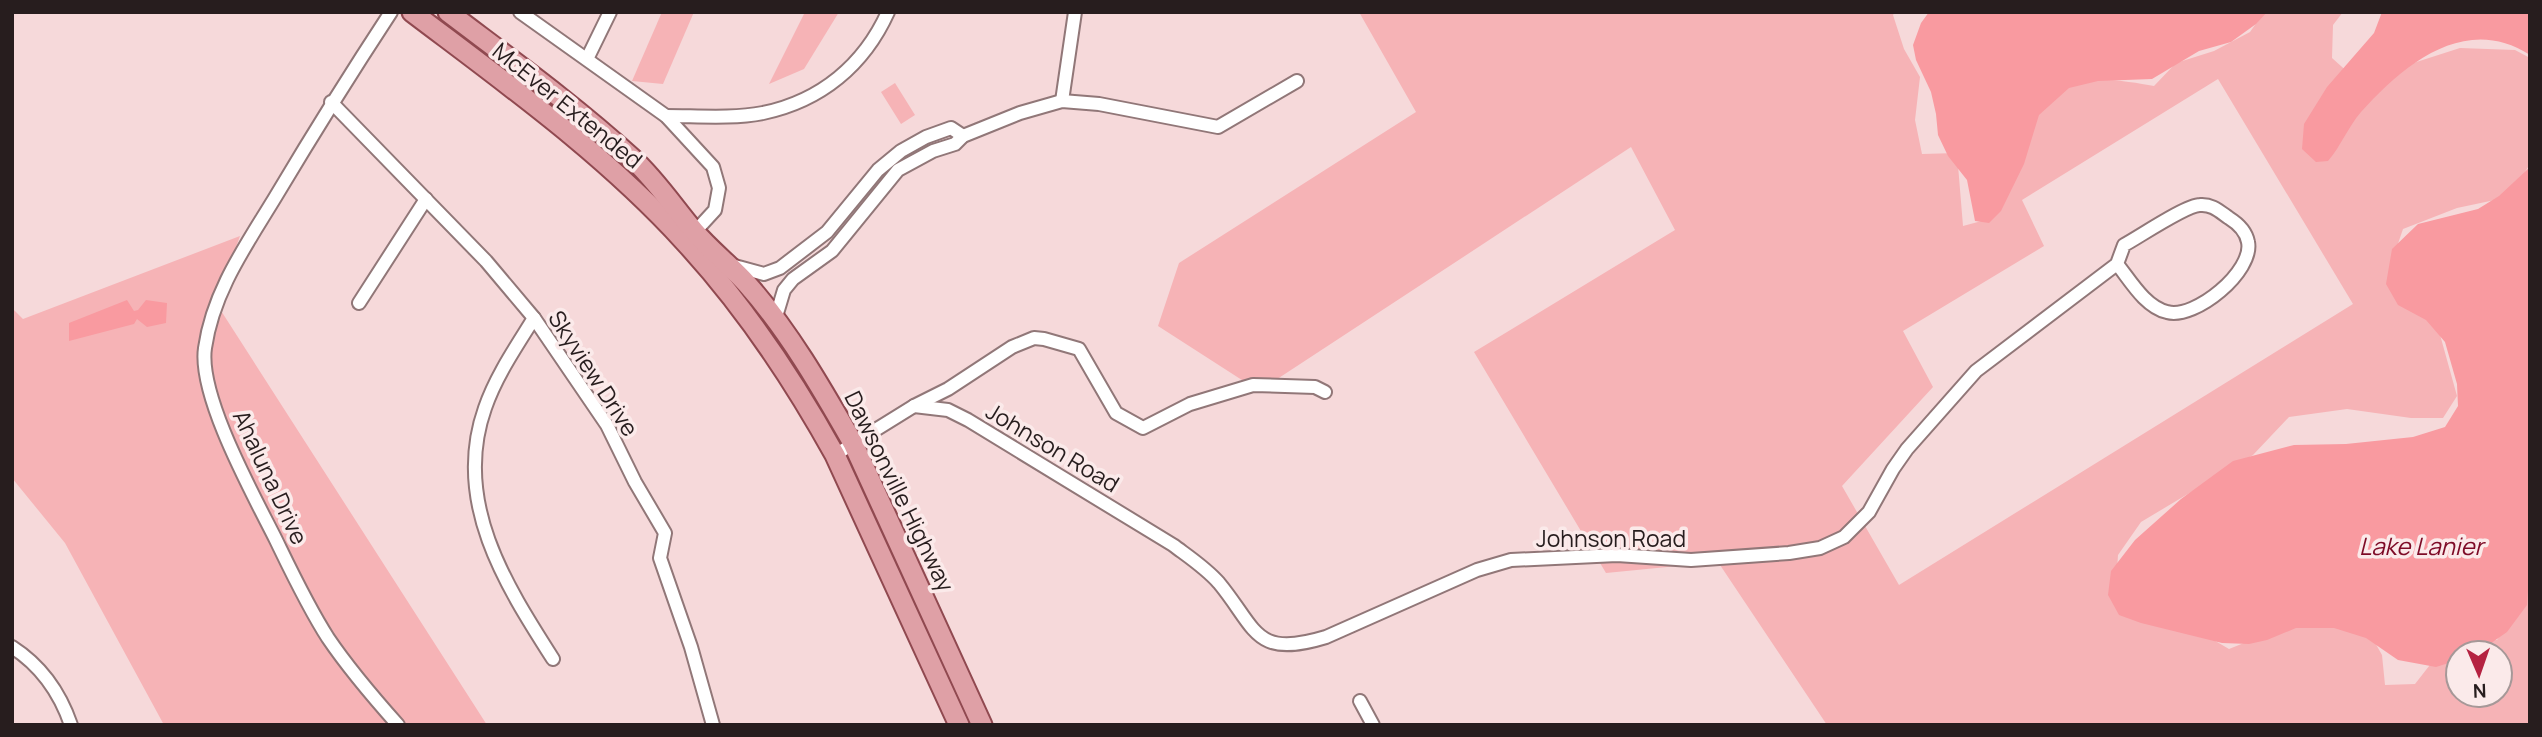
<svg xmlns="http://www.w3.org/2000/svg" width="2542" height="737" viewBox="0 0 2542 737" font-family="Manrope,sans-serif">
	<rect width="100%" height="100%" fill="#f6d9da"/>
	<g fill="#f6b3b6" fill-rule="evenodd">
		<polygon points="662,12 694,12 663,84 632,81"/>
		<polygon points="805,12 839,12 804,69 769,84"/>
		<path d="M1359 12H1895L1893 15 1904 49 1920 77 1915 120 1922 154 1957 153 1963 226 1989 219C2005 181 2024 114 2058 90 2081 73 2127 81 2154 86L2176 63 2214 51 2250 32 2264 12H2343L2333 25 2332 58 2351 75 2404 66 2460 48 2515 50 2530 58V164L2509 197 2457 208 2403 229 2390 267 2429 295 2457 396 2443 418H2411L2347 409 2289 417 2253 455 2141 522 2118 555 2115 600 2200 632 2229 649 2321 612 2364 623 2382 655 2385 685 2415 684 2433 661 2455 642 2497 640 2521 605 2530 556V725H1827L1718 562 1606 573 1474 352 1675 230 1631 147 1259 391 1158 326 1179 263 1416 112ZM2218 79 2353 304 1899 585 1842 486 1933 387 1903 331 2044 246 2022 200ZM2458 653H2500V695H2458Z"/>
		<polygon points="895,83 915,115 901,124 881,92"/>
		<polygon points="240,236 216,303 487,725 164,725 65,543 12,478 12,308 23,319"/>
	</g>
	<g fill="#f99aa0">
		<polygon points="1929,12 2267,12 2256,24 2231,42 2199,51 2152,79 2098,81 2069,88 2039,115 2024,164 2001,211 1989,223 1975,221 1967,180 1948,156 1938,135 1936,114 1931,92 1916,60 1913,45 1921,23"/>
		<path d="M2382 12H2530V55C2466 13 2404 64 2361 112 2348 127 2341 146 2328 161L2316 162 2302 149 2304 124 2327 87 2374 33Z"/>
		<polygon points="2530,167 2530,562 2527,605 2507,632 2477,653 2458,653 2458,660 2436,667 2398,660 2366,638 2334,628 2296,628 2267,640 2249,644 2222,643 2141,623 2119,615 2108,595 2111,571 2135,540 2181,499 2233,461 2294,445 2346,444 2413,437 2445,427 2458,406 2457,384 2445,342 2426,320 2398,305 2386,284 2392,249 2418,224 2478,209 2499,196"/>
		<polygon points="127,300 134,311 138,310 146,300 167,303 166,323 147,327 137,319 134,324 69,341 69,323"/>
	</g>
	<g fill="none" stroke-linecap="round" stroke-linejoin="round">
		<defs>
			<g id="street">
				<path d="M391 12C351 73 313 134 276 196 247 244 213 291 205 348 198 396 254 496 276 540 292 573 308 607 328 638 349 669 373 697 398 725"/>
				<polyline points="520,12 666,116 713,167 719,188 715,210 691,236"/>
				<polyline points="587,59 610,12"/>
				<polyline points="1062,101 1075,12"/>
				<polyline points="331,102 486,261 534,318 607,425 635,482 665,533 660,558 691,647 713,725"/>
				<path d="M666 116C698 116 732 119 763 113 821 101 864 65 888 12"/>
				<polyline points="731,265 764,274 780,268 827,232 878,170 901,151 926,137 951,128 963,136"/>
				<polyline points="359,303 426,199"/>
				<path d="M534 318C516 347 496 376 485 408 452 501 505 584 553 659"/>
				<polyline points="775,320 784,290 793,279 832,251 898,170 933,151 955,144 963,136 1020,113 1062,101 1099,104 1218,127 1297,81"/>
				<path d="M914 406 948 410 968 420 1173 545C1189 557 1206 568 1219 583 1257 629 1254 659 1326 637L1477 570 1511 560 1617 555 1691 560 1789 553 1820 548 1844 537 1869 512 1893 469 1907 449 1976 371 2117 264 2124 245C2139 237 2186 205 2200 205 2212 204 2219 211 2229 218 2237 223 2246 231 2248 242 2254 271 2195 320 2167 312 2145 307 2130 280 2117 264"/>
				<polyline points="835,455 914,406 948,389 1012,347 1034,338 1044,339 1079,349 1116,413 1143,428 1190,404 1253,385 1315,387 1325,392"/>
				<path d="M12 647C40 665 60 693 71 725"/>
				<polyline points="1360,701 1373,725"/>
			</g>
			<g id="primary">
				<path d="M412 12C507 84 605 154 685 242 744 306 793 379 835 455L959 725"/>
				<path d="M448 12C510 59 574 105 632 158 656 180 673 206 694 231 710 250 730 265 747 284 789 331 822 389 853 443L982 725"/>
			</g>
		</defs>
		<use href="#street" stroke="#917778" stroke-width="16"/>
		<use href="#primary" stroke="#904950" stroke-width="23"/>
		<use href="#street" stroke="#fff" stroke-width="12"/>
		<use href="#primary" stroke="#dfa0a6" stroke-width="19"/>
	</g>
	<g text-anchor="middle" dominant-baseline="central" stroke-width="7" stroke-linejoin="round" paint-order="stroke">
		<g font-size="23" fill="#271d1e" stroke="#fbeaea">
			<text transform="translate(568 105) rotate(39)">McEver Extended</text>
			<text transform="translate(594 373) rotate(57)">Skyview Drive</text>
			<text transform="translate(1053 447) rotate(31)">Johnson Road</text>
			<text transform="translate(271 477) rotate(65)">Ahaluna Drive</text>
			<text transform="translate(900 491) rotate(64)">Dawsonville Highway</text>
			<text x="1611" y="538">Johnson Road</text>
		</g>
		<g font-size="24" font-style="italic" fill="#7e0b27" stroke="#fbeaea">
			<text x="2421" y="545">Lake Lanier</text>
		</g>
	</g>
	<rect width="2542" height="737" fill="none" stroke="#271d1e" stroke-width="28"/>
	<g transform="translate(2479 674) rotate(178)"><circle r="33" fill="#fbeaea" stroke="#a69898" stroke-width="2"/>
	<path d="M0-5L12 26L0 18L-12 26Z" fill="#b52241"/>
	<text y="-10" font-size="19" font-weight="bold" text-anchor="middle" fill="#271d1e">N</text>
	</g>
</svg>
